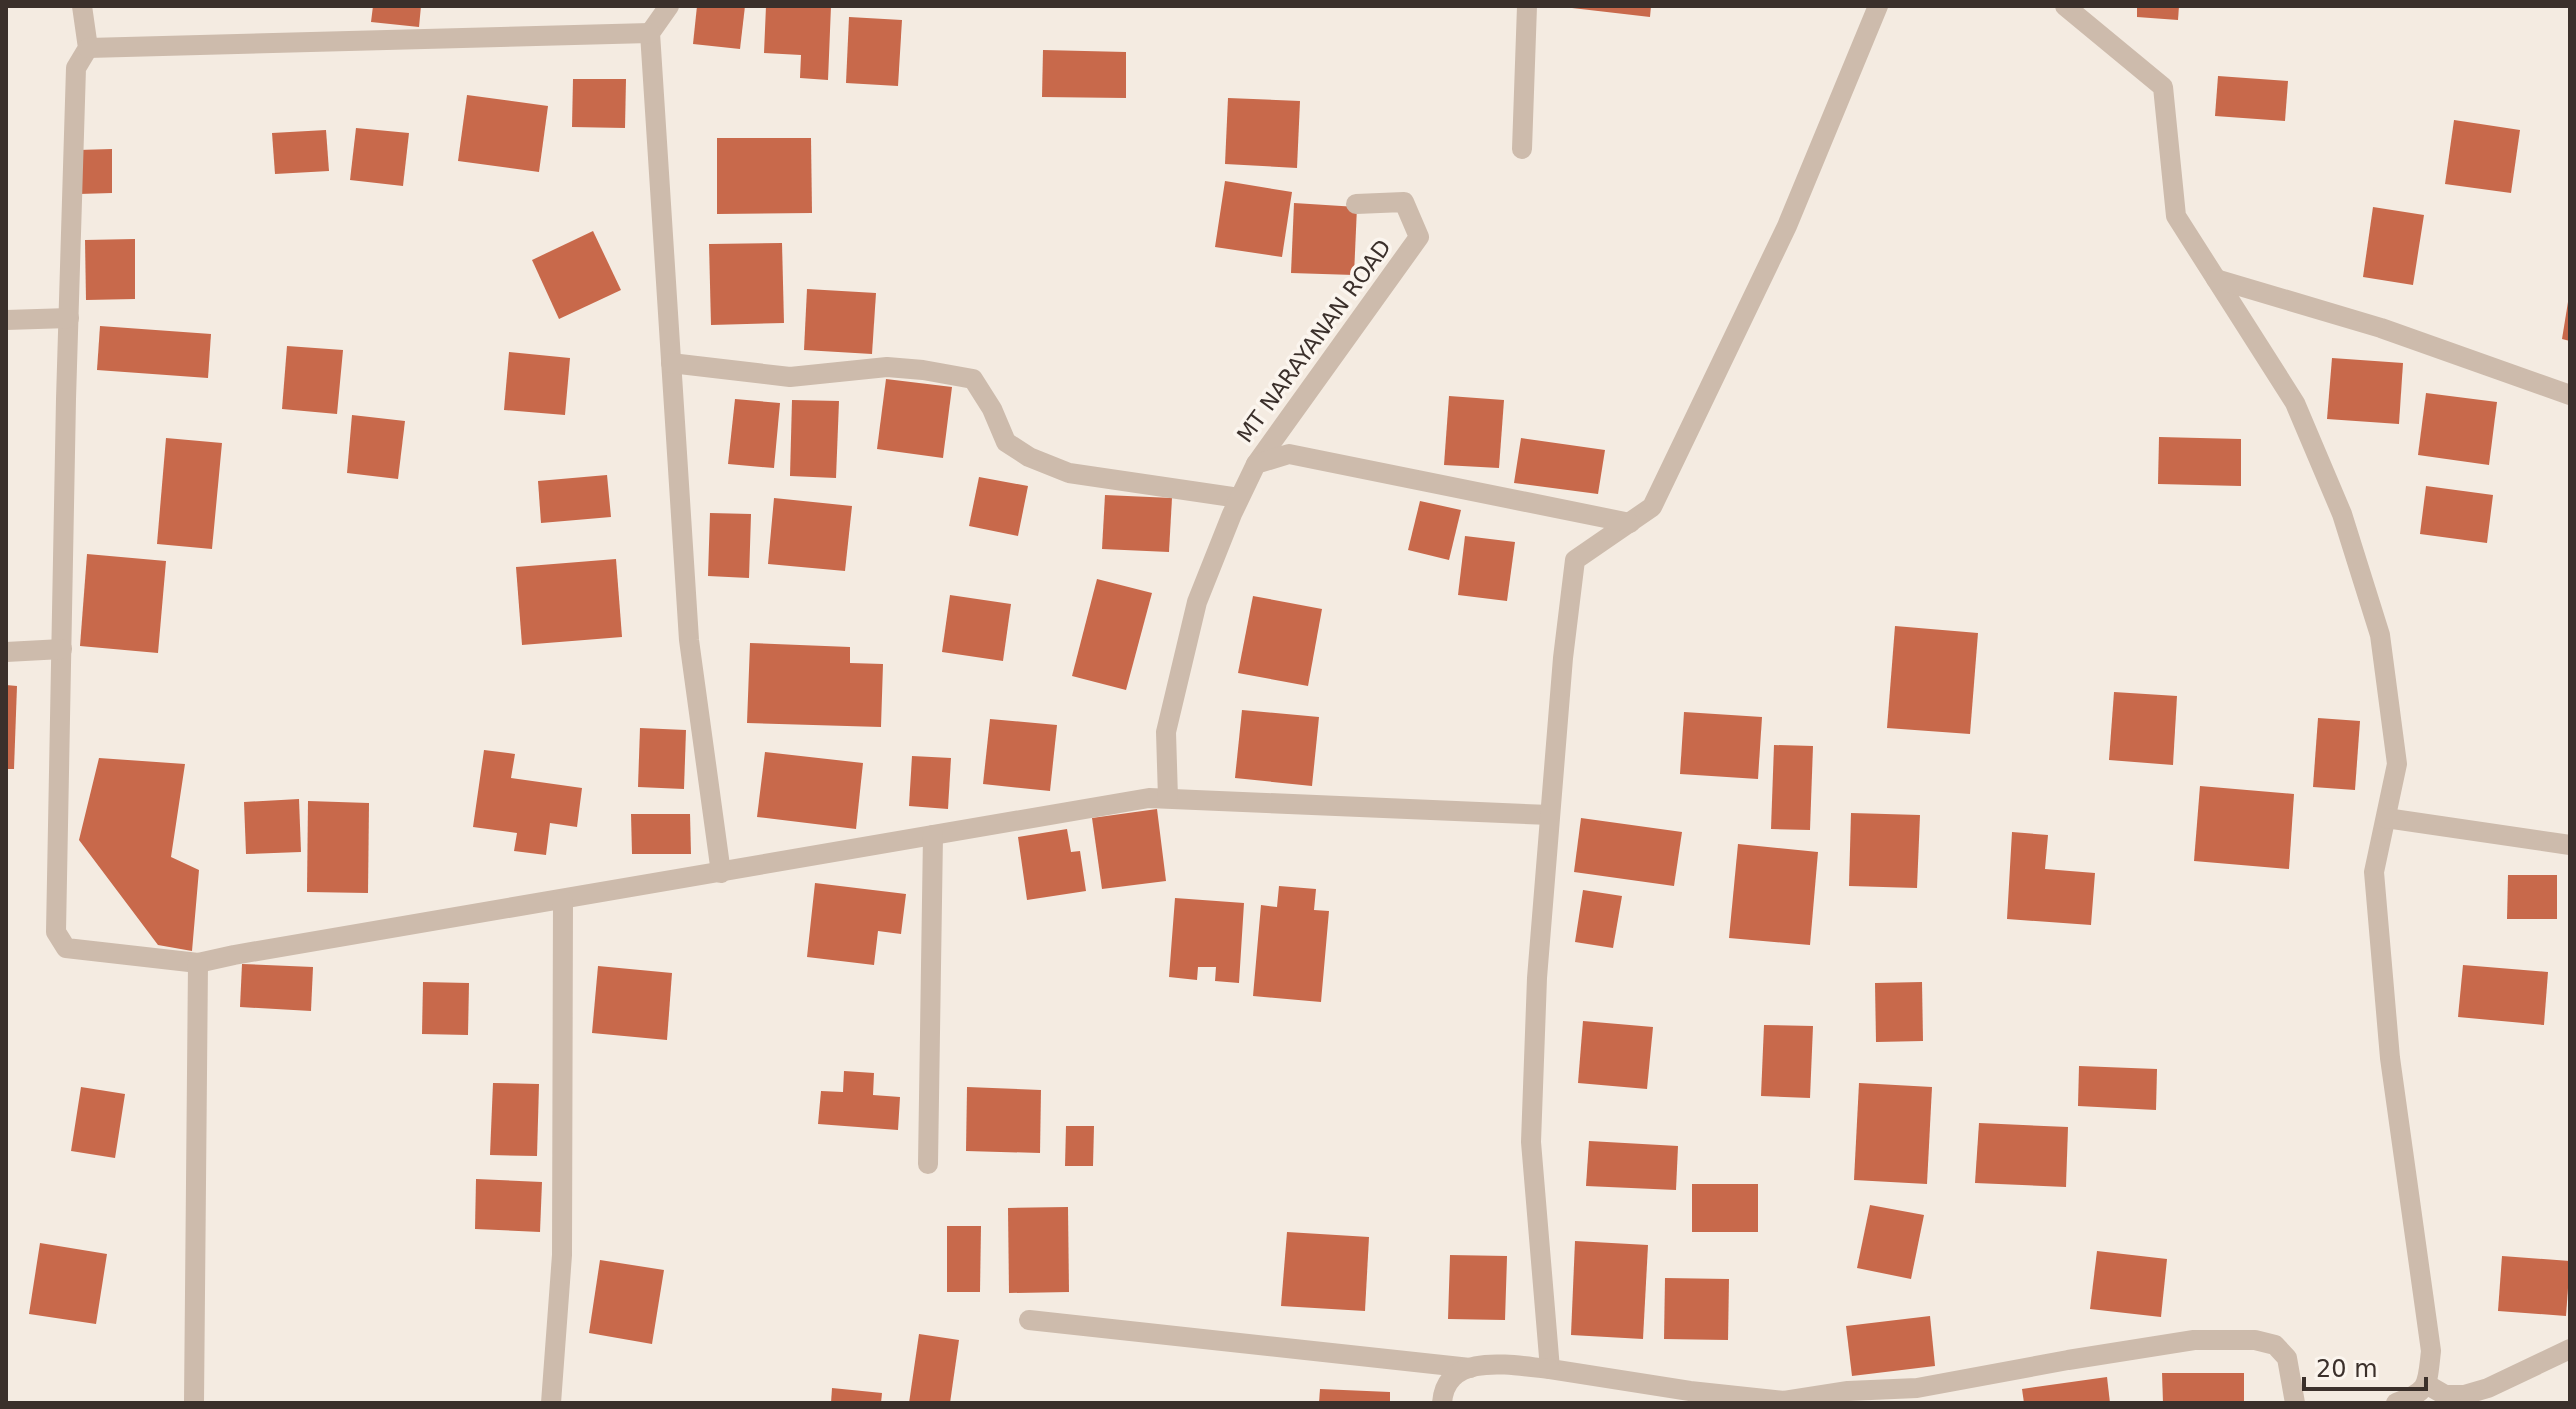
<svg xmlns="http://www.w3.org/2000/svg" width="2576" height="1409" viewBox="0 0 2576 1409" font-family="'DejaVu Sans',sans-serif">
	<rect width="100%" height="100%" fill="#f4ebe1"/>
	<g fill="#c8694b">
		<polygon points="373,6 421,6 419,27 371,22"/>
		<polygon points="697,6 745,6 740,49 693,44"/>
		<polygon points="766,6 831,6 828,80 800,78 801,55 764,53"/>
		<polygon points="1572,6 1651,6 1650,17 1572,8"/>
		<polygon points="2137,6 2179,6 2178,20 2137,17"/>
		<polygon points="849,17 902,20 898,86 846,83"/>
		<polygon points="1043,50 1126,52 1126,98 1042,97"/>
		<polygon points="2218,76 2288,81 2285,121 2215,116"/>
		<polygon points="573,79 626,79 625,128 572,127"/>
		<polygon points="467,95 548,106 539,172 458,161"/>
		<polygon points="1228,98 1300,101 1297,168 1225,164"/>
		<polygon points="2454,120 2520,130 2511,193 2445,184"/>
		<polygon points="356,128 409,133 403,186 350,180"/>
		<polygon points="326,130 329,171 275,174 272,133"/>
		<polygon points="717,138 811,138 812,213 717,214"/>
		<polygon points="112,149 112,193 79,194 78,150"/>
		<polygon points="1225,181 1292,192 1282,257 1215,247"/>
		<polygon points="1294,203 1357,207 1354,275 1291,273"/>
		<polygon points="2373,207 2424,215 2413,285 2363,277"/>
		<polygon points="593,231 621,290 559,319 532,260"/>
		<polygon points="135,239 135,299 86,300 85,240"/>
		<polygon points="782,243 784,323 711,325 709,244"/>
		<polygon points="807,289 876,293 872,354 804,350"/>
		<polygon points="2568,302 2570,302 2570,341 2562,339"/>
		<polygon points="100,326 211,334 208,378 97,370"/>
		<polygon points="287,346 343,350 337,414 282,409"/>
		<polygon points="509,352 570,358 565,415 504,410"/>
		<polygon points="2332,358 2403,363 2399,424 2327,419"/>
		<polygon points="886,379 952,387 943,458 877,449"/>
		<polygon points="2426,393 2497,402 2489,465 2418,455"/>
		<polygon points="1449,396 1504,400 1499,468 1444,465"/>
		<polygon points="735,399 780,403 774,468 728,464"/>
		<polygon points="792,400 839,401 836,478 790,476"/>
		<polygon points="352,415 405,421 398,479 347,473"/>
		<polygon points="2159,437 2241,439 2241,486 2158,484"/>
		<polygon points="166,438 222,443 212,549 157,544"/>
		<polygon points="1521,438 1605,450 1598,494 1514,483"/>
		<polygon points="607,475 611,517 541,523 538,481"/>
		<polygon points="979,477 1028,486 1018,536 969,526"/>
		<polygon points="2426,486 2493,495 2487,543 2420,534"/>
		<polygon points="1105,495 1172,498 1169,552 1102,549"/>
		<polygon points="774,498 852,506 845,571 768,564"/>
		<polygon points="1420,501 1461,510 1449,560 1408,550"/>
		<polygon points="710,513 751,514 749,578 708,576"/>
		<polygon points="1465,536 1515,542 1507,601 1458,595"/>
		<polygon points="87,554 166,561 158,653 80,646"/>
		<polygon points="616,559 622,637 522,645 516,567"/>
		<polygon points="1097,579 1152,593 1126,690 1072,676"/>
		<polygon points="950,595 1011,604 1003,661 942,652"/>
		<polygon points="1253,596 1322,609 1308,686 1238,673"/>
		<polygon points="1895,626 1978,633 1970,734 1887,728"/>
		<polygon points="750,643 850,647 850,663 883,664 881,727 747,723"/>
		<polygon points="6,685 17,686 14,769 6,769"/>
		<polygon points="2114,692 2177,696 2173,765 2109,760"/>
		<polygon points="1242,710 1319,717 1312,786 1235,778"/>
		<polygon points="1684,712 1762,717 1758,779 1680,774"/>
		<polygon points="2318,718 2360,721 2355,790 2313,787"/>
		<polygon points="990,719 1057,725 1050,791 983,784"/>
		<polygon points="640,728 686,730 684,789 638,787"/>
		<polygon points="1774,745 1813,746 1810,830 1771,829"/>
		<polygon points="484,750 515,754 511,778 582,788 577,827 550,823 546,855 514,851 517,833 473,827"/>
		<polygon points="765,752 863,763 856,829 757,817"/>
		<polygon points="912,756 951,758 948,809 909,806"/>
		<polygon points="99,758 185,764 171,857 199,870 192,951 158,945 79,840"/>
		<polygon points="2200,786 2294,794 2289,869 2194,861"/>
		<polygon points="299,799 301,852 246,854 244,802"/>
		<polygon points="308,801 369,803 368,893 307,892"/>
		<polygon points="1157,809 1166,881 1102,889 1092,818"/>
		<polygon points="1851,813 1920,815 1917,888 1849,886"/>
		<polygon points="631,814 690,814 691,854 632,854"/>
		<polygon points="1581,818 1682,832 1674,886 1574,872"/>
		<polygon points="1067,829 1071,852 1080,851 1086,891 1027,900 1018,837"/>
		<polygon points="2012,832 2048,835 2045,869 2095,873 2091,925 2007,919"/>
		<polygon points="1738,844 1818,852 1810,945 1729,938"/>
		<polygon points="2508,875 2557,875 2557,919 2507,919"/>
		<polygon points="815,883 906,894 901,934 878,931 874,965 807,957"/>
		<polygon points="1279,886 1316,889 1314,910 1329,911 1321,1002 1253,996 1261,905 1277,907"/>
		<polygon points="1583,890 1622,896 1613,948 1575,942"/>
		<polygon points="1175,898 1244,903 1239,983 1215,981 1216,967 1198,967 1197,980 1169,977"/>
		<polygon points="242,964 313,967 311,1011 240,1007"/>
		<polygon points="2463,965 2548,972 2544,1025 2458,1017"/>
		<polygon points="598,966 672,973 667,1040 592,1033"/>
		<polygon points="423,982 469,983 468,1035 422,1034"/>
		<polygon points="1922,982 1923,1041 1876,1042 1875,983"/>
		<polygon points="1583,1021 1653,1027 1647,1089 1578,1083"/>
		<polygon points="1764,1025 1813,1026 1810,1098 1761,1096"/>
		<polygon points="2079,1066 2157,1069 2156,1110 2078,1106"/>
		<polygon points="844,1071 874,1073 873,1095 900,1097 898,1130 818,1124 821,1091 843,1092"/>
		<polygon points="493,1083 539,1084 537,1156 490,1155"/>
		<polygon points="1859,1083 1932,1087 1927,1184 1854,1180"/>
		<polygon points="81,1087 125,1094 115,1158 71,1151"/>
		<polygon points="967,1087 1041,1090 1040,1153 966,1151"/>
		<polygon points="1979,1123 2068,1127 2066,1187 1975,1183"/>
		<polygon points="1066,1126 1094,1126 1093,1166 1065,1166"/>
		<polygon points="1589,1141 1678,1146 1676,1190 1586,1186"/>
		<polygon points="476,1179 542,1182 540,1232 475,1229"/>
		<rect x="1692" y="1184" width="66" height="48"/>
		<polygon points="1870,1205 1924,1215 1911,1279 1857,1268"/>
		<polygon points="1068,1207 1069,1292 1009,1293 1008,1208"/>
		<polygon points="947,1226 981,1226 980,1292 947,1292"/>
		<polygon points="1287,1232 1369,1237 1365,1311 1281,1306"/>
		<polygon points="1575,1241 1648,1245 1643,1339 1571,1335"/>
		<polygon points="40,1243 107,1254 96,1324 29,1314"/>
		<polygon points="2097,1251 2167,1259 2161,1317 2090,1309"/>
		<polygon points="1450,1255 1507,1256 1505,1320 1448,1319"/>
		<polygon points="2502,1256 2570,1261 2566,1316 2498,1311"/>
		<polygon points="600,1260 664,1270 652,1344 589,1333"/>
		<polygon points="1665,1278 1729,1279 1728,1340 1664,1339"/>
		<polygon points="1930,1316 1935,1366 1852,1376 1846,1326"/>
		<polygon points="919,1334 959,1340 950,1403 909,1403"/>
		<polygon points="2162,1373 2244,1373 2244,1403 2163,1403"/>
		<polygon points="2107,1377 2110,1403 2024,1403 2022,1389"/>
		<polygon points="832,1388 882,1393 881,1403 831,1403"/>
		<polygon points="1320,1389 1390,1392 1390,1403 1319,1403"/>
	</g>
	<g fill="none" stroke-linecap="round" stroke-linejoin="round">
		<g stroke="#cdbbac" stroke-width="20">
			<polyline points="82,6 88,48 76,68 66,399 56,932 66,948 198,963 234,955 1149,798 1550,815"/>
			<polyline points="669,6 650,33 689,640 721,873"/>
			<polyline points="1878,6 1787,226 1652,507 1575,560 1563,658 1537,978 1531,1142 1550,1369 1690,1391 1784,1401 1848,1391 1917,1388 2068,1360 2194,1340 2255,1340 2275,1345 2287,1358 2295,1403"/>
			<path d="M2065 6 2163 87 2176 216 2295 403 2342 514 2380 635 2397 764 2374 872 2390 1058 2431 1351C2427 1385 2430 1391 2396 1403"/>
			<polyline points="88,48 650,33"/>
			<polyline points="1522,149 1527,6"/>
			<polyline points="2216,279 2381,328 2570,395"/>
			<polyline points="6,320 69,318"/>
			<polyline points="671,363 790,377 887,367 923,370 973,379 992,409 1006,442 1029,457 1069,473 1239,498"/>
			<polyline points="1256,464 1419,237 1404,202 1356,204"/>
			<polyline points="6,652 62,649"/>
			<polyline points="1168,798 1166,732 1197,602 1232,514 1256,464 1289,454 1630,523"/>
			<polyline points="2386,818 2570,845"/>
			<polyline points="928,1164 933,835"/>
			<polyline points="1029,1320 1470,1368"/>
			<polyline points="2426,1384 2445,1395 2464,1395 2488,1388 2570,1349"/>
			<polyline points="194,1403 198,963"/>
			<polyline points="551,1403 562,1255 563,900"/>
			<path d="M1442 1403C1446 1350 1514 1366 1550 1369"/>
		</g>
	</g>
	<g text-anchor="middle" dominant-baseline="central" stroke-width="7" stroke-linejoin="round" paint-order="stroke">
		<g font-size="22" fill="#3b302b" stroke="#fbf5ee">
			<text transform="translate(1314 341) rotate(-54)">MT NARAYANAN ROAD</text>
		</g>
	</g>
	<rect width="2576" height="1409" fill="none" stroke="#3b302b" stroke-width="16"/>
	<path d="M2304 1377v12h122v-12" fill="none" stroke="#3b302b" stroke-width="4"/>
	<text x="2316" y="1377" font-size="24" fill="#3b302b" stroke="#fbf5ee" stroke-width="6" paint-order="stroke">20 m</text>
</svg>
